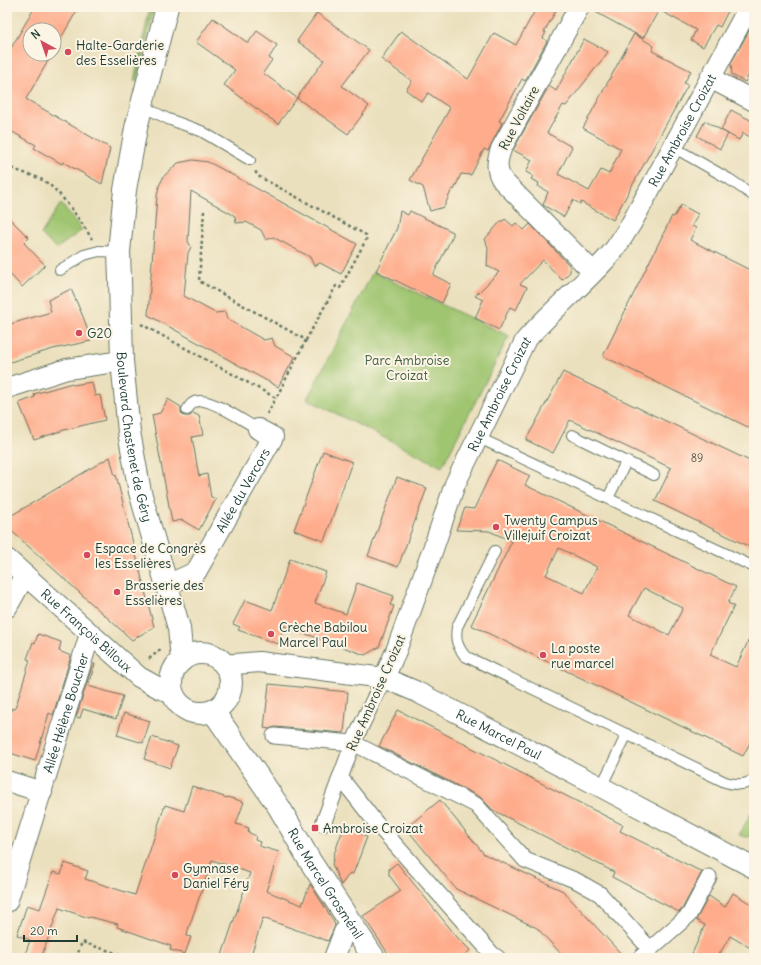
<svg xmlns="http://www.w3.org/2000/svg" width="761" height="965" viewBox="0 0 761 965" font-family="Delius,sans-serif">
	<rect width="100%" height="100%" fill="#fcf5e5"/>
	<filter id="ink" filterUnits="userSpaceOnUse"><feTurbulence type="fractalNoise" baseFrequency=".025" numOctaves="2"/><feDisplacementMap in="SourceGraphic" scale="8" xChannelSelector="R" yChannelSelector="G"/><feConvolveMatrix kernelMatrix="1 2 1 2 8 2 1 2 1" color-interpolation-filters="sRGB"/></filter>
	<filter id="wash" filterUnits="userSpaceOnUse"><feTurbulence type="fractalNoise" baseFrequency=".012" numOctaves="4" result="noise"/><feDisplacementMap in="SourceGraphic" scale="16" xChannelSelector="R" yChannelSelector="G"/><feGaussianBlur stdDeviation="0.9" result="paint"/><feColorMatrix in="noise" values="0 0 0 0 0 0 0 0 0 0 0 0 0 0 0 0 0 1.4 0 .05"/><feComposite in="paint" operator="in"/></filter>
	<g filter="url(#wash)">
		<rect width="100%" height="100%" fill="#ebe0bd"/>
		<g fill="#9fc56f" stroke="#5f8152">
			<polygon points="150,7 154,7 137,81 134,81"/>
			<polygon points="61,203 82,230 56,249 41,234"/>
			<polygon points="373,272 509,336 442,467 307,399"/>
			<polygon points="754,808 754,836 745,837 739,835"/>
		</g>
		<g id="blocks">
			<g fill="#feac8b" fill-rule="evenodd">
				<polygon points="35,7 79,7 54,50 54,30 30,30 30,54 52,54 26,99 110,148 102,184 63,162 62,164 34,148 36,145 7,129 7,55"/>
				<polygon points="537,7 558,7 544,32 546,32 543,38 547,41 525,81 522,79 499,121 502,123 488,151 484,149 471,175 461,174 454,190 452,189 444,207 430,211 423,187 410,180 450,108 428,93 422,102 406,90 412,81 381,59 401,31 468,79 494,33 516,45"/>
				<polygon points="590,7 730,7 720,27 716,25 703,47 691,40 696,30 659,10 643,38 590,9"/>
				<polygon points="317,13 369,50 342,86 369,106 348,134 297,98 324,60 297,41"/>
				<polygon points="213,18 248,43 257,31 277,45 269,58 272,60 263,73 297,98 278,124 224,85 235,70 196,42"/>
				<polygon points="754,22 754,65 745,82 732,75 731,63"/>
				<polygon points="634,34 654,46 652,51 691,71 684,83 688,85 613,220 581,202 580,204 573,200 564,217 543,205 548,192 538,186 539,183 531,179 533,176 526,172 532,160 513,150 549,86 556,91 584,39 608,52 566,106 563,105 547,133 572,147 558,174 589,191 601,170 609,174 621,149 583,128"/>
				<polygon points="731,110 754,122 754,139 743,133 739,140 721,130"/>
				<polygon points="705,121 728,134 720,149 697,136"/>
				<polygon points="193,160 208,162 218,167 357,244 341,274 320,263 314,266 310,257 273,237 266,240 261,230 246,222 236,223 235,216 191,191 188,241 191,247 188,253 184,296 215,313 225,312 227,319 264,340 272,338 275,346 295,357 278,387 148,315 157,196 159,186 164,176 178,163"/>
				<polygon points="681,205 698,214 692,226 696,228 690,240 754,272 754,430 603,356 672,216 674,217"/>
				<polygon points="400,211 408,215 410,211 453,232 453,235 433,275 451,284 442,303 376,271 397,228"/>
				<polygon points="7,216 29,238 24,243 45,265 22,287 7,271"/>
				<polygon points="505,219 513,226 516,223 524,230 530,224 570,266 570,272 562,280 543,260 520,284 527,287 516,310 510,307 499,330 475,318 483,300 475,296 499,272 487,266 488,248 485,239 501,221 503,221"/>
				<polygon points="71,289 84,319 91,341 53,349 7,363 7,325 51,312 48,300"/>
				<polygon points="563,372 754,463 754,549 655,501 671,468 570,420 553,453 526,440"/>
				<polygon points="92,382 95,396 100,395 105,420 64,430 34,440 19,403 35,397 34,394 51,389 72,383 73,385"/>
				<polygon points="168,399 181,407 181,413 184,416 190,416 193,413 199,416 203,435 192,437 199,476 207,474 211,497 216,499 199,530 182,520 172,522 152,415 160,413"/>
				<polygon points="323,451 352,462 324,541 294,530"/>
				<polygon points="110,457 115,476 116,475 154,627 132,640 7,527 7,518"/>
				<path d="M497 460 530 476 525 485 736 587 728 603 734 606 710 655 736 667 754 629V735L743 756 471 625 512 541 489 531 456 530 465 508 474 509ZM559 548 597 567 584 593 546 575ZM644 588 683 608 669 635 629 615Z"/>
				<polygon points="397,477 427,488 398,567 368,556"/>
				<polygon points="290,559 326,572 315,603 346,614 357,583 394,596 390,605 394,606 379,647 365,655 284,626 278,644 238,630 240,627 233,624 245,600 272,610"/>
				<polygon points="38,634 61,642 59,651 71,656 53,715 49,713 35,761 7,752 7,725 12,708 15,709 30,660 27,659 33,642 35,643"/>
				<polygon points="93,664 95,664 88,686 123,696 116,719 83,709 80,718 76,717"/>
				<polygon points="269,684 348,692 344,733 275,727 269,729 264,728"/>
				<polygon points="398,710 623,825 620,831 702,872 682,909 679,912 612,877 614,872 493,810 480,797 379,746"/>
				<polygon points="124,713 150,721 143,743 117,735"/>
				<polygon points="152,737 178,746 170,768 144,759"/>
				<polygon points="192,786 227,798 228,797 244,802 236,824 249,828 248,832 256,836 255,840 260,842 259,846 279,852 266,891 302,905 310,884 333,920 335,926 328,941 263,918 250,958 221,958 250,873 212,860 188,930 187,936 191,937 185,954 170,950 171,946 117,927 118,924 90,917 89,918 59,908 41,958 24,958 30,940 17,935 27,905 40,909 53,872 61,874 65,863 88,871 85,879 135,895 165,805 184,811"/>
				<polygon points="440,800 484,854 563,891 625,958 565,958 537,928 456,889 406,828"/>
				<polygon points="345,824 367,837 353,874 350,873 341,885 332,864 334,858 333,857"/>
				<polygon points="397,863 457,937 470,950 462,958 391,958 363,916 401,891 389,875 389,869"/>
				<polygon points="733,893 754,906 754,950 730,936 717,958 690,958 705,925 696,920 709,896 725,907"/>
			</g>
		</g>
	</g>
	<g filter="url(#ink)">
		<use href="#blocks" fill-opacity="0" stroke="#667664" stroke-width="1"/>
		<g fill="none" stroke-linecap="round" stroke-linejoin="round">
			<defs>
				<g id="service">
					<polyline points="142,106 168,119 201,131 250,160"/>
					<polyline points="673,147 729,179 754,196"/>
					<polyline points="60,270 84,255 99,251 119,252"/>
					<path d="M187 410C190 405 193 401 199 401 212 399 245 422 258 429"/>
					<polyline points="572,435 654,475"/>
					<polyline points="477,437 754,567"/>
					<polyline points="608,498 626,462"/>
					<path d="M495 551 457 627C455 639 457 646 465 656L725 782C735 785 746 786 754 779"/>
					<polyline points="601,787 627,734"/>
				</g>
				<g id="pedestrian">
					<polyline points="274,736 353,743 476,805 525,860 577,881 600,894 650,949"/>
					<polyline points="340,777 376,823 493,955 498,958"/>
					<polyline points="323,824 353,743 384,678"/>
					<polyline points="640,958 689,915 709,877"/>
				</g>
				<g id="minor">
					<path d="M579 7 501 149C497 161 495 170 503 181L593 272"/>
					<polyline points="710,78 754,101"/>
					<polyline points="7,388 67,369 122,361"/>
					<path id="s1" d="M7 559 139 677 161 689 172 692"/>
					<path id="s2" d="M167 585 196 572 273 437 258 429"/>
					<polyline points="7,607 25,575"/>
					<path id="s3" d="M224 665 259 662 384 678 415 691 601 787 754 868"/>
					<path id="s4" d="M384 678 396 651 433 549 455 484 525 341C552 309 587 283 614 250 620 242 625 233 631 224L749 7"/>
					<polyline points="7,781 42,792"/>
					<path id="s5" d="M7 902 90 634"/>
					<polyline points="334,958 344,932 353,926"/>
				</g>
				<g id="tertiary">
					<path id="s6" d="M167 7 136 128 125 190 119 252 120 280 122 361 129 432 140 492 179 628 182 660"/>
					<circle cx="201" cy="683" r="30"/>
					<path id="s7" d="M213 711 279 807 310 861 374 958"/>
				</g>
			</defs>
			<use href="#service" stroke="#667664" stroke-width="12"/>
			<use href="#pedestrian" stroke="#667664" stroke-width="17"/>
			<use href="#minor" stroke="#667664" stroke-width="22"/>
			<use href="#tertiary" stroke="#667664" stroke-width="24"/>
			<g stroke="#667664" stroke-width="2.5" stroke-dasharray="3 3" stroke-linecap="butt">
				<path d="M7 165C18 173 33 174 44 181 60 190 82 223 92 239"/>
				<polyline points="204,211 199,281 306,340 336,286 340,288 367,238 366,235 258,176 255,171"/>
				<polyline points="141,324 276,398 306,340"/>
				<polyline points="267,414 276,398"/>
				<polyline points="149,659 162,648"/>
				<polyline points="76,958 82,942 131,958"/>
			</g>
			<use href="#service" stroke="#fff" stroke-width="10"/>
			<use href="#pedestrian" stroke="#fff" stroke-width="15"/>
			<use href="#minor" stroke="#fff" stroke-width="20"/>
			<use href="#tertiary" stroke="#fff" stroke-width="22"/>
		</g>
	</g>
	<g fill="#d1495b" stroke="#fcf5e5" stroke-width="1.5">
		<circle cx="68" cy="52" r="4"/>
		<circle cx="79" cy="333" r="4"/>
		<circle cx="496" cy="527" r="4"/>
		<circle cx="87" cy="555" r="4"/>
		<circle cx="117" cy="592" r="4"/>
		<circle cx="271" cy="634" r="4"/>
		<circle cx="543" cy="655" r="4"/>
		<rect x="311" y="824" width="8" height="8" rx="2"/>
		<circle cx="175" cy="875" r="4"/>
	</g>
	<g text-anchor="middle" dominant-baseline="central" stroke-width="4" stroke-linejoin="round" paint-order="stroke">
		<g font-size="11" fill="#57594a">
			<text x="697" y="458">89</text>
		</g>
		<g font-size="13" fill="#1f3d34" stroke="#fcf5e5" text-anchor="start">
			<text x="76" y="45">Halte-Garderie<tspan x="76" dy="15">des Esselières</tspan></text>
			<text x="87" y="333">G20</text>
			<text x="504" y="520">Twenty Campus<tspan x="504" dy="15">Villejuif Croizat</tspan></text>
			<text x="95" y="548">Espace de Congrès<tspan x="95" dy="15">les Esselières</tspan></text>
			<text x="125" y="585">Brasserie des<tspan x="125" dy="15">Esselières</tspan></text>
			<text x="279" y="627">Crèche Babilou<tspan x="279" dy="15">Marcel Paul</tspan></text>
			<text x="551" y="648">La poste<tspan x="551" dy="15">rue marcel</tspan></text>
			<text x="323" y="828">Ambroise Croizat</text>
			<text x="183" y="868">Gymnase<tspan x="183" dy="15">Daniel Féry</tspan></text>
		</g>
		<g font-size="13" fill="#1f3d34" stroke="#fcf5e5">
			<text transform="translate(519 118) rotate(-62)">Rue Voltaire</text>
			<text stroke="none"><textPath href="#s4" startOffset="631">Rue Ambroise Croizat</textPath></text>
			<text stroke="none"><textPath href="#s4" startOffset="307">Rue Ambroise Croizat</textPath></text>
			<text stroke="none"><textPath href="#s6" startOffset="436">Boulevard Chastenet de Géry</textPath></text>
			<text stroke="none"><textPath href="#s2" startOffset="126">Allée du Vercors</textPath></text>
			<text stroke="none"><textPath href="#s1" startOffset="107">Rue François Billoux</textPath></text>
			<text transform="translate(376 693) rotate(-66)">Rue Ambroise Croizat</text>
			<text stroke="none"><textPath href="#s5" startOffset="198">Allée Hélène Boucher</textPath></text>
			<text stroke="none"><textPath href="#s3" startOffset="289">Rue Marcel Paul</textPath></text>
			<text stroke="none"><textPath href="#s7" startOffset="206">Rue Marcel Grosménil</textPath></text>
		</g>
		<g font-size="13" fill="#3f5f43" stroke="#fcf5e5">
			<text x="407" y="360">Parc Ambroise<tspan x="407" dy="15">Croizat</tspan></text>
		</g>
	</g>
	<rect width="761" height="965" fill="none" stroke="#fcf5e5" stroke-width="24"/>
	<g transform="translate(42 42) rotate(320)"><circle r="19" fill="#fcf5e5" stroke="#a4ab9e"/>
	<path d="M0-3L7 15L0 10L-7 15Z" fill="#d1495b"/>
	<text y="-6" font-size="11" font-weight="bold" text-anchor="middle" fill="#1f3d34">N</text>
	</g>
	<path d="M24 935v6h53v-6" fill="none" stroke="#1f3d34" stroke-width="2"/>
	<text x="30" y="935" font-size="12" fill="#1f3d34" stroke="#fcf5e5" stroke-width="3" paint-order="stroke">20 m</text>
</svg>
